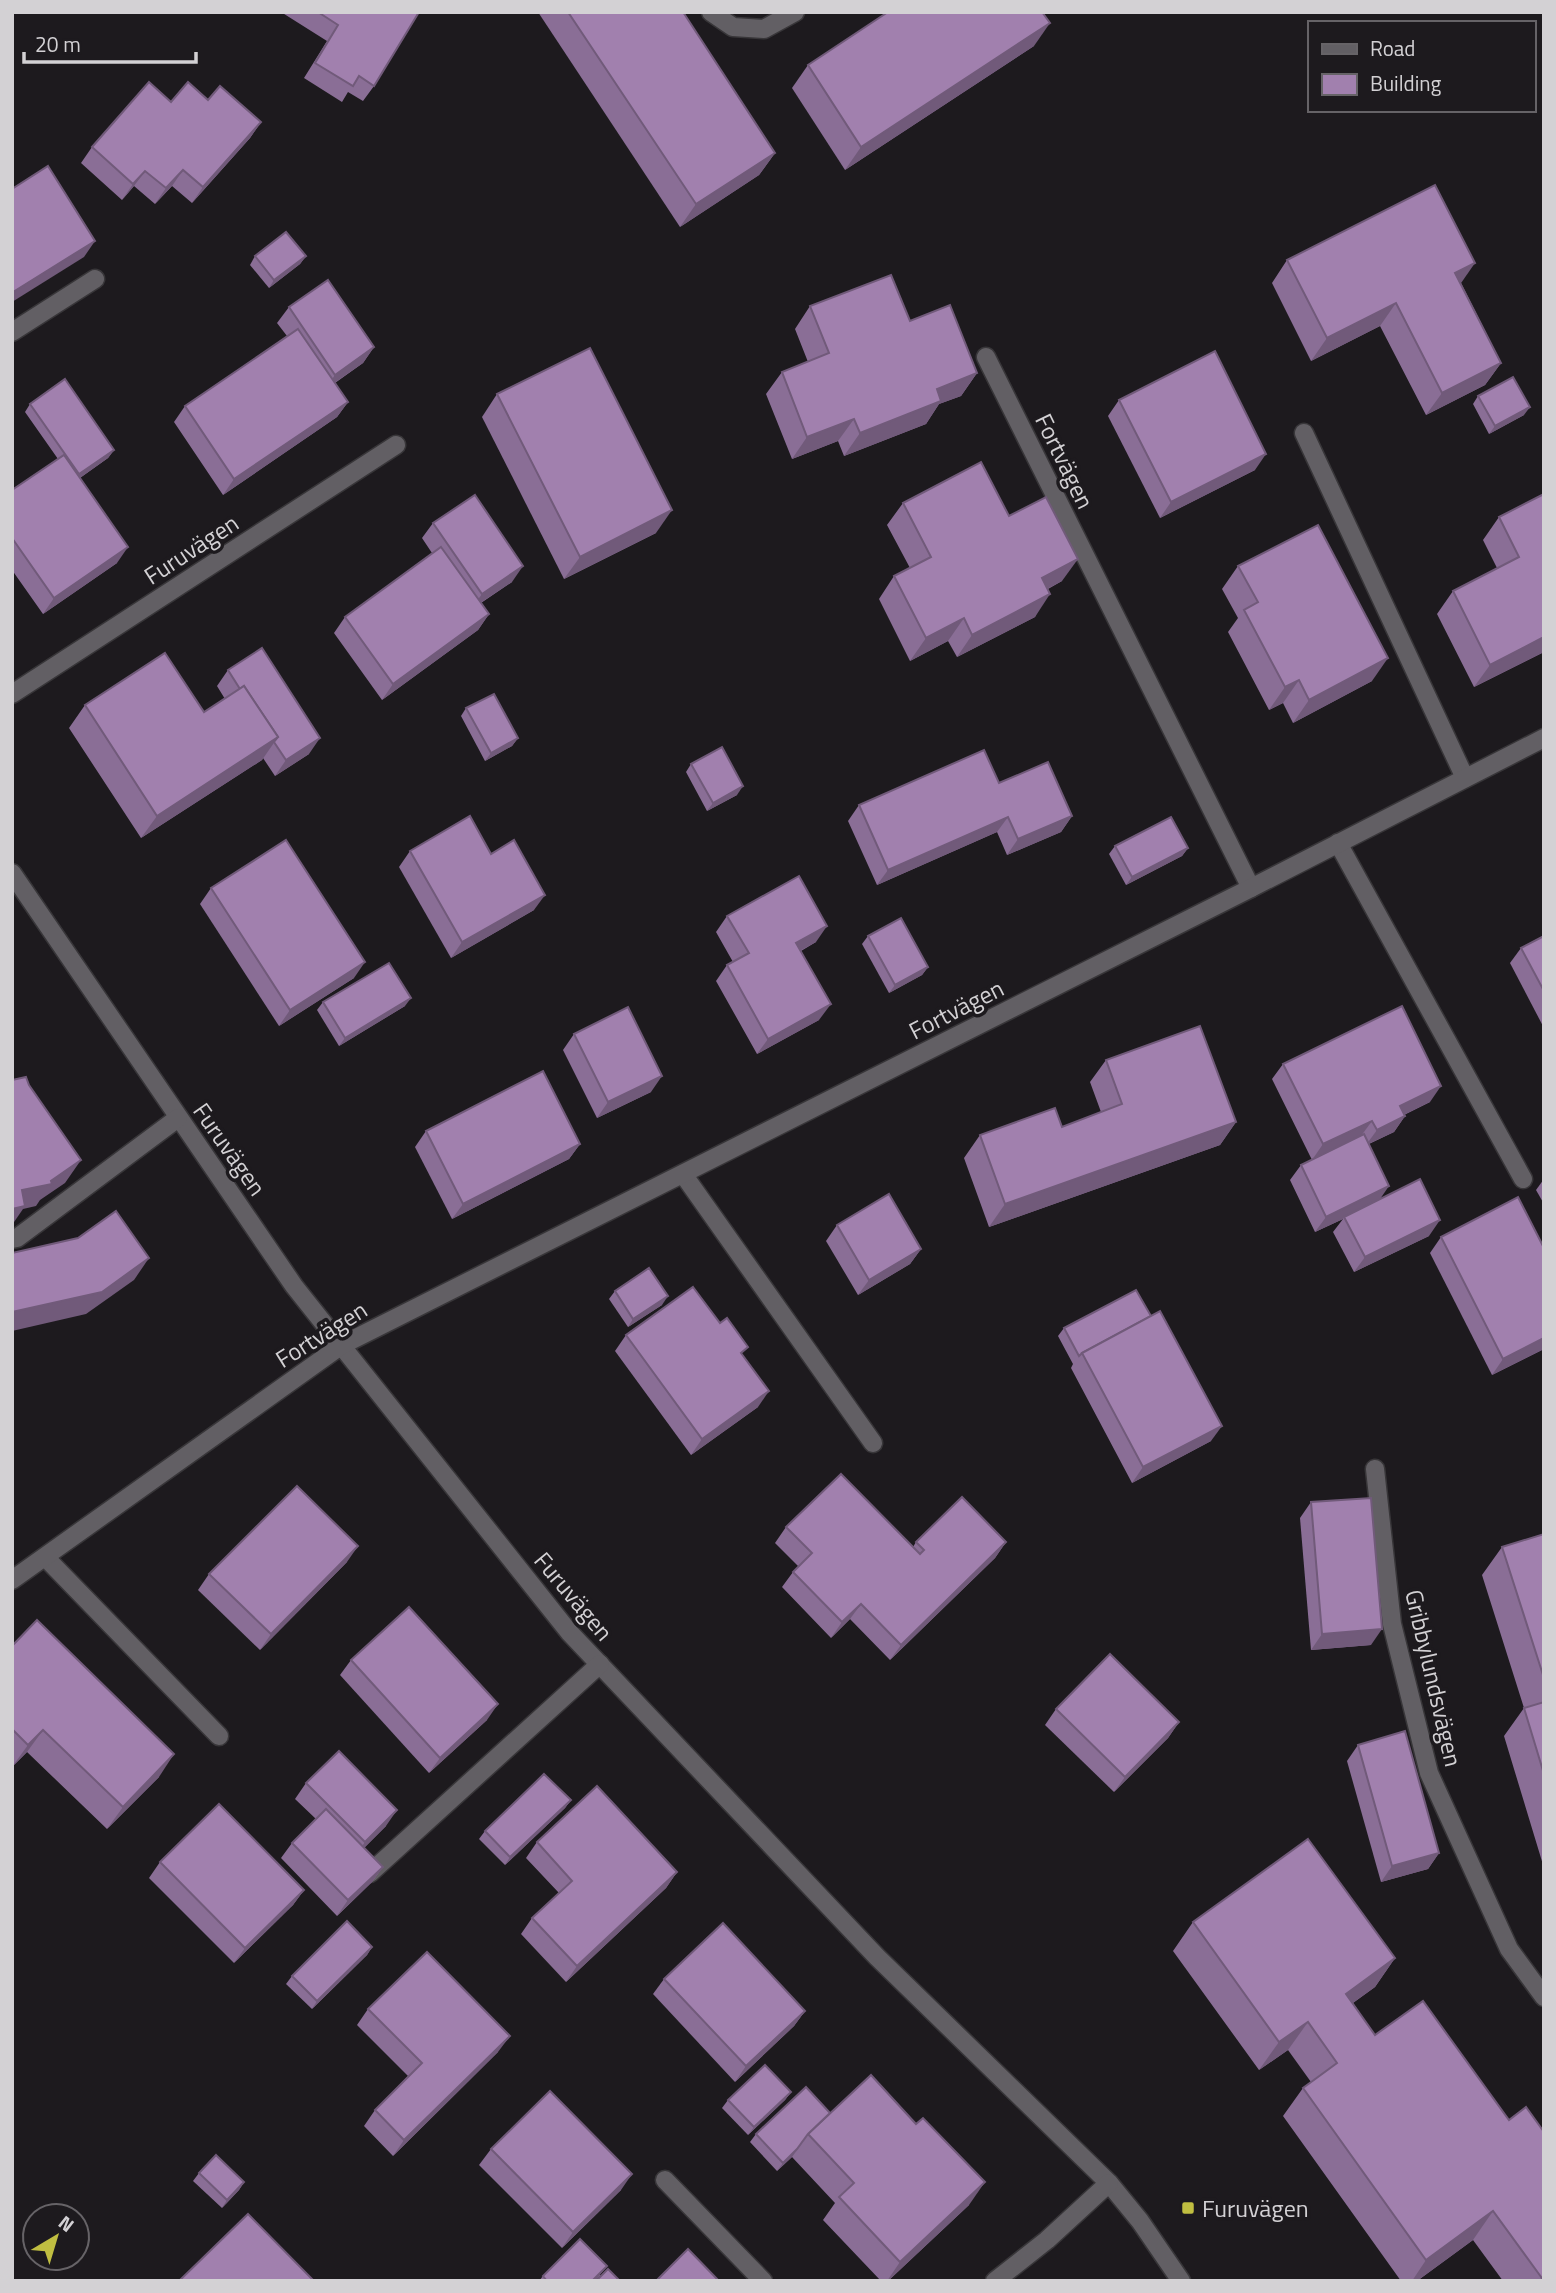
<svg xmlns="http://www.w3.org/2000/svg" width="1556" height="2293" viewBox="0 0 1556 2293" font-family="'Titillium Web',sans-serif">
	<rect width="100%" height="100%" fill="#1d1a1e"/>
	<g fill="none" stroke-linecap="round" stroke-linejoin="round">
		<defs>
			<g id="minor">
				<polyline points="711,12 733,27 764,29 795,12"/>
				<polyline points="12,332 95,279"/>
				<polyline points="986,357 1251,888"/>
				<polyline points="1304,433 1465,778"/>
				<polyline points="12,694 396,445"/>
				<polyline points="1338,843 1523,1179"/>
				<polyline points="12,873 294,1286 569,1632 877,1957 1109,2183 1140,2221 1181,2281"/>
				<polyline points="683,1174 873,1443"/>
				<polyline points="12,1239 17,1238 178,1118"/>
				<polyline points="1375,1469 1392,1624 1429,1773 1509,1949 1544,1997"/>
				<polyline points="45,1557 219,1736"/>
				<polyline points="12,1580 342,1345 1251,888 1544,738"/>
				<polyline points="370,1873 600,1664"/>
				<polyline points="665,2180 763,2281"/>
				<polyline points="995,2281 1047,2240 1109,2183"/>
			</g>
		</defs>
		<use href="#minor" stroke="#383639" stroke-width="21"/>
		<use href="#minor" stroke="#625f64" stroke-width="18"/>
	</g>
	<g fill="#8a6e96">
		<polygon points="281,12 419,12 374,86 363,101 348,92 342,102 304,78 327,41"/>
		<polygon points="538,12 683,12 775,153 759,175 680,227"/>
		<polygon points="1034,46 845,170 792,88 808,65"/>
		<polygon points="208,100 261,122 250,138 192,203 172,186 155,204 134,186 122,200 81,163 92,147 171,102"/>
		<polygon points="255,256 306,256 300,264 269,288 250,265"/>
		<polygon points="1287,260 1461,283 1501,363 1485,385 1426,415 1380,326 1311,361 1272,283"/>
		<polygon points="810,306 910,321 977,373 961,396 939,404 926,424 844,456 838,441 792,459 766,394 782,372 808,362 795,329"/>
		<polygon points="289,307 374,347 363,363 335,383 348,402 337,417 223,495 174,422 185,406 287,336 277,323"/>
		<polygon points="497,394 656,533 564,579 482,417"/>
		<polygon points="1478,396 1524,415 1489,434 1473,404"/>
		<polygon points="1119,400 1255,470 1160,518 1108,416"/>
		<polygon points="30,404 114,450 108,458 80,478 117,563 43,614 12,570 12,490 58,459 25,412"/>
		<polygon points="1544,494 1544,652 1474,687 1437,614 1453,591 1497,568 1483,540 1499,517"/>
		<polygon points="903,503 1009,516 1062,581 1048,589 1035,617 957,657 948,641 910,661 879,599 894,576 910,568 887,525"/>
		<polygon points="433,523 512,582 481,603 489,614 478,630 382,700 334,633 345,617 432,553 422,538"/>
		<polygon points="1238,566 1372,681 1293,723 1283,703 1269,710 1228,632 1238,618 1222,589"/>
		<polygon points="228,670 309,754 275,776 263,758 262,760 141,838 69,728 85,705 204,712 225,699 217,686"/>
		<polygon points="466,708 518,738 512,746 485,761 461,716"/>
		<polygon points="691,764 737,795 707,811 686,772"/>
		<polygon points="999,783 1072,816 1061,832 1007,855 997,832 877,885 848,821 859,805"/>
		<polygon points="1115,846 1188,848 1182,856 1126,885 1109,854"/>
		<polygon points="410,851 491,854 534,910 451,958 399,867"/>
		<polygon points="211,888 354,978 279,1026 200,904"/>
		<polygon points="727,916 816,942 801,951 819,1020 757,1054 716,981 727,965 733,962 716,932"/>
		<polygon points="868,936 928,967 922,975 889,993 862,944"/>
		<polygon points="1544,936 1544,1028 1510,963 1521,948"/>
		<polygon points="323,1002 405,1006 339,1046 317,1010"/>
		<polygon points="574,1034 651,1092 597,1118 563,1050"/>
		<polygon points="1106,1060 1236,1122 1220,1145 989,1227 964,1158 980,1135 1062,1127 1101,1112 1090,1082"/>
		<polygon points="1283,1064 1430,1102 1404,1115 1405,1116 1394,1132 1369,1144 1379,1199 1429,1236 1354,1272 1333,1232 1343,1219 1315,1232 1290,1180 1301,1165 1312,1160 1272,1079"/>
		<polygon points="426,1131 580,1144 569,1159 452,1219 415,1147"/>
		<polygon points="1544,1179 1544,1204 1536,1190"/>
		<polygon points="837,1225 921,1249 910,1264 858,1295 826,1241"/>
		<polygon points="1441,1237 1544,1349 1492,1375 1430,1253"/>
		<polygon points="615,1291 662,1305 628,1327 609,1299"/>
		<polygon points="1064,1328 1211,1441 1132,1483 1071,1368 1073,1364 1058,1336"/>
		<polygon points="626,1335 743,1355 758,1407 691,1455 615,1351"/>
		<polygon points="1311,1502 1371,1645 1311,1650 1300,1518"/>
		<polygon points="786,1527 913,1547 916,1542 1006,1542 995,1558 890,1660 850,1619 831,1638 782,1587 793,1572 799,1567 775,1543"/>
		<polygon points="1544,1534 1544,1868 1504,1736 1524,1708 1482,1575 1502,1547"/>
		<polygon points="347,1562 260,1650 198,1590 209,1574"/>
		<polygon points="12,1646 159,1777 107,1829 27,1752 12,1767"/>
		<polygon points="351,1660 487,1720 429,1773 340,1675"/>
		<polygon points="1056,1709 1179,1722 1168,1738 1114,1792 1045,1725"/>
		<polygon points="1358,1745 1439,1853 1428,1869 1381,1882 1347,1761"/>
		<polygon points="306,1783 386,1826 364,1848 383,1867 372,1882 337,1916 281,1858 292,1843 316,1819 295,1799"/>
		<polygon points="571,1800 565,1808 505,1865 479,1839 485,1831"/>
		<polygon points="537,1842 677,1872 666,1888 566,1982 521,1934 532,1918 559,1893 526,1858"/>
		<polygon points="160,1862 304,1890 293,1905 234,1963 149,1878"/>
		<polygon points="1193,1922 1395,1958 1375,1987 1353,2003 1544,2281 1503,2281 1473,2240 1417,2281 1401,2281 1283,2116 1303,2088 1311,2082 1288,2050 1259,2070 1173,1951"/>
		<polygon points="372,1947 367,1955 312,2009 286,1984 292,1976"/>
		<polygon points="664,1979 805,2011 794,2026 735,2082 653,1994"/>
		<polygon points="368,2009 498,2052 393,2156 364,2126 375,2110 408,2076 357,2025"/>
		<polygon points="791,2092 785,2100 748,2135 722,2108 728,2100"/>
		<polygon points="830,2113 969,2205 888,2281 881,2281 823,2220 835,2203 792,2157 777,2171 750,2142 756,2134"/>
		<polygon points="491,2149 621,2190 562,2248 479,2165"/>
		<polygon points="199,2173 244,2182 239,2190 222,2208 193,2181"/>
		<polygon points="601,2275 595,2281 539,2281 543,2276"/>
	</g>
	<g fill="#715a7a">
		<polygon points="1050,23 1034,46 845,170 861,147"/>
		<polygon points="261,122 250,138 192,203 203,187"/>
		<polygon points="775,153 759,175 680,227 696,204"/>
		<polygon points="183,170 172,186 155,204 166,188"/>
		<polygon points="145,171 134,186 122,200 133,184"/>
		<polygon points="95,241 84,257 12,302 13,292"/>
		<polygon points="306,256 300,264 269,288 274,280"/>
		<polygon points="1475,263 1459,286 1455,273"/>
		<polygon points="1396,303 1380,326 1311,361 1327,338"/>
		<polygon points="374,347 363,363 324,390 335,375"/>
		<polygon points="1501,363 1485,385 1426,415 1442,393"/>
		<polygon points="977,373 961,396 939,404 926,424 844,456 860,433 937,389"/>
		<polygon points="348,402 337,417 223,495 234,479"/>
		<polygon points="1530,407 1524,415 1489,434 1495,426"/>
		<polygon points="854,419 838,441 792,459 807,437"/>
		<polygon points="114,450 108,458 74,482 79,474"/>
		<polygon points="1266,454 1255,470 1160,518 1171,502"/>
		<polygon points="672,510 656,533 564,579 580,557"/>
		<polygon points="128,547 117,563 43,614 54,598"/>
		<polygon points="1078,559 1062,581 1026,600 1042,578"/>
		<polygon points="523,566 512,582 471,609 482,594"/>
		<polygon points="1050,594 1035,617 957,657 972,635"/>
		<polygon points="489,614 478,630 382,700 393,684"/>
		<polygon points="964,618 948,641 910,661 926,638"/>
		<polygon points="1544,637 1544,652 1474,687 1490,665"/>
		<polygon points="1388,658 1372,681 1293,723 1309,700"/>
		<polygon points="1299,680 1283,703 1269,710 1285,687"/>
		<polygon points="278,737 262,760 141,838 157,816"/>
		<polygon points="320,738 309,754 275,776 286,760"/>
		<polygon points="518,738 512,746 485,761 491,753"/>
		<polygon points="743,786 737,795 707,811 713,803"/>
		<polygon points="1072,816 1061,832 1007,855 1018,839"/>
		<polygon points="1008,817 997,832 877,885 888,870"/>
		<polygon points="1188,848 1182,856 1126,885 1132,877"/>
		<polygon points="545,895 534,910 451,958 462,942"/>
		<polygon points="827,926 816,942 785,959 796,943"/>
		<polygon points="365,962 354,978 279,1026 290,1010"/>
		<polygon points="928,967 922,975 889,993 895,985"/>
		<polygon points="411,998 405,1006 339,1046 345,1038"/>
		<polygon points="831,1004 819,1020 757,1054 768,1039"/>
		<polygon points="662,1076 651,1092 597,1118 608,1102"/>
		<polygon points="1441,1086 1430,1102 1389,1122 1400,1106"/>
		<polygon points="1405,1116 1394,1132 1366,1145 1377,1130"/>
		<polygon points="1372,1121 1361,1136 1312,1160 1323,1144"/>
		<polygon points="1236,1122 1220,1145 989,1227 1005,1204"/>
		<polygon points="580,1144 569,1159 452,1219 463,1204"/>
		<polygon points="81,1160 65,1183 40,1200 36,1206 23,1209 12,1225 12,1204 22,1190 51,1181"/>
		<polygon points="1389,1186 1378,1202 1344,1217 1343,1219 1315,1232 1326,1217"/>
		<polygon points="1440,1220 1429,1236 1354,1272 1365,1257"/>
		<polygon points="921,1249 910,1264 858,1295 869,1280"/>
		<polygon points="149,1258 134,1280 86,1314 12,1331 12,1312"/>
		<polygon points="668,1296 662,1305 628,1327 633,1319"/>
		<polygon points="1544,1338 1544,1349 1492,1375 1503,1359"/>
		<polygon points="769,1391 758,1407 691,1455 702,1439"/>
		<polygon points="1222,1426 1211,1441 1132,1483 1143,1467"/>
		<polygon points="1006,1542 995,1558 890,1660 901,1645"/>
		<polygon points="358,1546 347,1562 260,1650 271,1634"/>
		<polygon points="861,1604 850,1619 831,1638 842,1622"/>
		<polygon points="1382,1629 1371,1645 1311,1650 1322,1634"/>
		<polygon points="498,1704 487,1720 429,1773 440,1758"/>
		<polygon points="1179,1722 1168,1738 1114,1792 1125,1777"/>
		<polygon points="43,1730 27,1752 12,1767 28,1745"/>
		<polygon points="174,1754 159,1777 107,1829 123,1807"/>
		<polygon points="571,1800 565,1808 505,1865 510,1857"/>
		<polygon points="397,1810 386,1826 354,1858 365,1842"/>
		<polygon points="1439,1853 1428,1869 1381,1882 1392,1866"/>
		<polygon points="383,1867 372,1882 337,1916 348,1900"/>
		<polygon points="677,1872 666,1888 566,1982 577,1966"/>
		<polygon points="304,1890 293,1905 234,1963 245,1948"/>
		<polygon points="372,1947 367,1955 312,2009 317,2001"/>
		<polygon points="1395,1958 1375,1987 1326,2022 1346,1994"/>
		<polygon points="805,2011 794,2026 735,2082 746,2066"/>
		<polygon points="1308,2022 1288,2050 1259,2070 1279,2042"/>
		<polygon points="510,2036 498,2052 393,2156 404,2140"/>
		<polygon points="791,2092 785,2100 748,2135 754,2127"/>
		<polygon points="797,2150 792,2157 777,2171 783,2163"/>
		<polygon points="632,2174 621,2190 562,2248 573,2232"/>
		<polygon points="244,2182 239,2190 222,2208 227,2200"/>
		<polygon points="985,2182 969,2205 888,2281 887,2281 900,2262"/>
		<polygon points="1493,2211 1473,2240 1417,2281 1412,2281 1426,2260"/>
		<polygon points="607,2266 595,2281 592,2281"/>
	</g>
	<g fill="#a180ae" stroke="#715a7a" stroke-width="2">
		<polygon points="318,12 419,12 374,86 359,76 353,86 315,63 338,25"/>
		<polygon points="568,12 683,12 775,153 696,204"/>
		<polygon points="888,12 1042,12 1050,23 861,147 808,65"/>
		<polygon points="149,82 171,102 188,82 208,100 220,86 261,122 203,187 183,170 166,188 145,171 133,184 92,147"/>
		<polygon points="48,166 95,241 13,292 12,189"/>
		<polygon points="1435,185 1475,263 1455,273 1501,363 1442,393 1396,303 1327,338 1287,260"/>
		<polygon points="286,232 306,256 274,280 255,256"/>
		<polygon points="891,275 910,321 950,305 977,373 937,389 941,401 860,433 854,419 807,437 782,372 829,353 810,306"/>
		<polygon points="328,280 374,347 335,375 289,307"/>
		<polygon points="298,329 348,402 234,479 185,406"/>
		<polygon points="590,348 672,510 580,557 497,394"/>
		<polygon points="1215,351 1266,454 1171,502 1119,400"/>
		<polygon points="1513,377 1530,407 1495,426 1478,396"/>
		<polygon points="65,379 114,450 79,474 30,404"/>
		<polygon points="64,455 128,547 54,598 12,538 12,490"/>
		<polygon points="981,462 1009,516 1046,497 1078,559 1042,578 1050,594 972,635 964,618 926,638 894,576 931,557 903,503"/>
		<polygon points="1544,494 1544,637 1490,665 1453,591 1519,557 1499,517"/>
		<polygon points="475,495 523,566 482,594 433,523"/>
		<polygon points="1318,525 1388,658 1309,700 1299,680 1285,687 1244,610 1258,602 1238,566"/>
		<polygon points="441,547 489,614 393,684 345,617"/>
		<polygon points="262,648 320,738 286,760 274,742 278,737 244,686 240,689 228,670"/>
		<polygon points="165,653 204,712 244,686 278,737 157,816 85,705"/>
		<polygon points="494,694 518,738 491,753 466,708"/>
		<polygon points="722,747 743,786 713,803 691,764"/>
		<polygon points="984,750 999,783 1048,762 1072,816 1018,839 1008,817 888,870 859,805"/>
		<polygon points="470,816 491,854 514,840 545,895 462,942 410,851"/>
		<polygon points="1171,817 1188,848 1132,877 1115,846"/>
		<polygon points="286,840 365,962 290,1010 211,888"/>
		<polygon points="799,876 827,926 796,943 831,1004 768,1039 727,965 749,953 727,916"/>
		<polygon points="901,918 928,967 895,985 868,936"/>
		<polygon points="1544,936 1544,991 1521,948"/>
		<polygon points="389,963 411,998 345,1038 323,1002"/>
		<polygon points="1402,1006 1441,1086 1400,1106 1405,1116 1377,1130 1372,1121 1323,1144 1283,1064"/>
		<polygon points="628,1007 662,1076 608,1102 574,1034"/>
		<polygon points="1200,1026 1236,1122 1005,1204 980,1135 1055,1108 1062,1127 1122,1104 1106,1060"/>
		<polygon points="543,1071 580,1144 463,1204 426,1131"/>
		<polygon points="26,1077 29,1085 81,1160 51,1181 52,1184 22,1190 25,1206 12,1209 12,1080"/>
		<polygon points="1364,1134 1389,1186 1326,1217 1301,1165"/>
		<polygon points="1420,1179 1440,1220 1365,1257 1344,1217"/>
		<polygon points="889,1194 921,1249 869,1280 837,1225"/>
		<polygon points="1518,1197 1544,1248 1544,1338 1503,1359 1441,1237"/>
		<polygon points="116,1211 149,1258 102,1292 12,1312 12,1253 78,1238"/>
		<polygon points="649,1268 668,1296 633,1319 615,1291"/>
		<polygon points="693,1287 720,1323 727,1318 748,1347 741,1353 769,1391 702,1439 626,1335"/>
		<polygon points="1136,1290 1151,1316 1082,1353 1079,1356 1064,1328"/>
		<polygon points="1160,1311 1222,1426 1143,1467 1082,1353"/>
		<polygon points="841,1474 920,1554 924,1550 916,1542 962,1497 1006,1542 901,1645 861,1604 842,1622 793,1572 812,1553 786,1527"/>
		<polygon points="297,1486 358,1546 271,1634 209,1574"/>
		<polygon points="1371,1498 1382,1629 1322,1634 1311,1502"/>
		<polygon points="1544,1534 1544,1678 1502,1547"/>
		<polygon points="409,1607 498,1704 440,1758 351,1660"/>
		<polygon points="37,1620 174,1754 123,1807 43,1730 28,1745 12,1729 12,1646"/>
		<polygon points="1110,1654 1179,1722 1125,1777 1056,1709"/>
		<polygon points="1544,1702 1544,1774 1524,1708"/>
		<polygon points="1405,1731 1439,1853 1392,1866 1358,1745"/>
		<polygon points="339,1751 397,1810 365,1842 306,1783"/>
		<polygon points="544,1774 571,1800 510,1857 485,1831"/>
		<polygon points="597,1786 677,1872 577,1966 532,1918 572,1881 537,1842"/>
		<polygon points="219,1804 304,1890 245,1948 160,1862"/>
		<polygon points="326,1809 383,1867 348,1900 292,1843"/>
		<polygon points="1308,1839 1395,1958 1346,1994 1375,2035 1423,2001 1509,2120 1526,2107 1544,2132 1544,2281 1493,2211 1426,2260 1303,2088 1337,2063 1308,2022 1279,2042 1193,1922"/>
		<polygon points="347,1921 372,1947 317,2001 292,1976"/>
		<polygon points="723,1923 805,2011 746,2066 664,1979"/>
		<polygon points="427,1952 510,2036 404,2140 375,2110 422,2063 368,2009"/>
		<polygon points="765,2065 791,2092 754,2127 728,2100"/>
		<polygon points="871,2075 916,2124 923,2118 985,2182 900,2262 839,2197 854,2183 808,2134"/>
		<polygon points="806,2087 830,2113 808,2134 797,2149 783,2163 756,2134"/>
		<polygon points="550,2091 632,2174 573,2232 491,2149"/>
		<polygon points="216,2155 244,2182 227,2200 199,2173"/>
		<polygon points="248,2214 314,2281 179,2281"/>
		<polygon points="580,2239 607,2266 592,2281 547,2281 543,2276"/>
		<polygon points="688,2249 719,2281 656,2281"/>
		<polygon points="608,2269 620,2281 596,2281"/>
	</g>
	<rect fill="#c0be41" stroke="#1d1a1e" stroke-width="2.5" x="1181" y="2201" width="14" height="14" rx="3.5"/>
	<g text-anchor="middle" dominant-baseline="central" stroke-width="7" stroke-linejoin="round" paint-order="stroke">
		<g font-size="24" fill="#d3d1d4" stroke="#1d1a1e">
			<text transform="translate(1065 461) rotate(64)">Fortvägen</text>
			<text transform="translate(191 549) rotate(-33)">Furuvägen</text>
			<text transform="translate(956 1009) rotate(-27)">Fortvägen</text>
			<text transform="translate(230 1149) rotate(55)">Furuvägen</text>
			<text transform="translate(321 1334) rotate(-32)">Fortvägen</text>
			<text transform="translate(574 1596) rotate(50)">Furuvägen</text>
			<text transform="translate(1434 1678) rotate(77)">Gribbylundsvägen</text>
		</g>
		<g font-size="24" fill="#d3d1d4" stroke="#1d1a1e" text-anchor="start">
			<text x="1202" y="2208">Furuvägen</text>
		</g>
	</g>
	<rect width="1556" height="2293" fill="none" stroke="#d3d1d4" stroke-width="28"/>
	<rect x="1308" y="21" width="228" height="91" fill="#1d1a1e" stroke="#666367" stroke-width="2"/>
	<rect x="1322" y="44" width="35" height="10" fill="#625f64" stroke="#666367" stroke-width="2"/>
	<text x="1370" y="56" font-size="21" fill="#d3d1d4">Road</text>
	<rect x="1322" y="74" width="35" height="21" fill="#a180ae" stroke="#666367" stroke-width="2"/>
	<text x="1370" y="91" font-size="21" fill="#d3d1d4">Building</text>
	<g transform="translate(56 2237) rotate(38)"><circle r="33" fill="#1d1a1e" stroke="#666367" stroke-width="2"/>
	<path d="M0-5L12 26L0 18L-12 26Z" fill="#c0be41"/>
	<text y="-10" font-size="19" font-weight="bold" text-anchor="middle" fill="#d3d1d4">N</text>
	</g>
	<path d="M24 52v10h172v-10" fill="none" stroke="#d3d1d4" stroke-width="3.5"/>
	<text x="35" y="52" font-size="21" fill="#d3d1d4" stroke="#1d1a1e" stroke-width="5" paint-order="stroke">20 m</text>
</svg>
